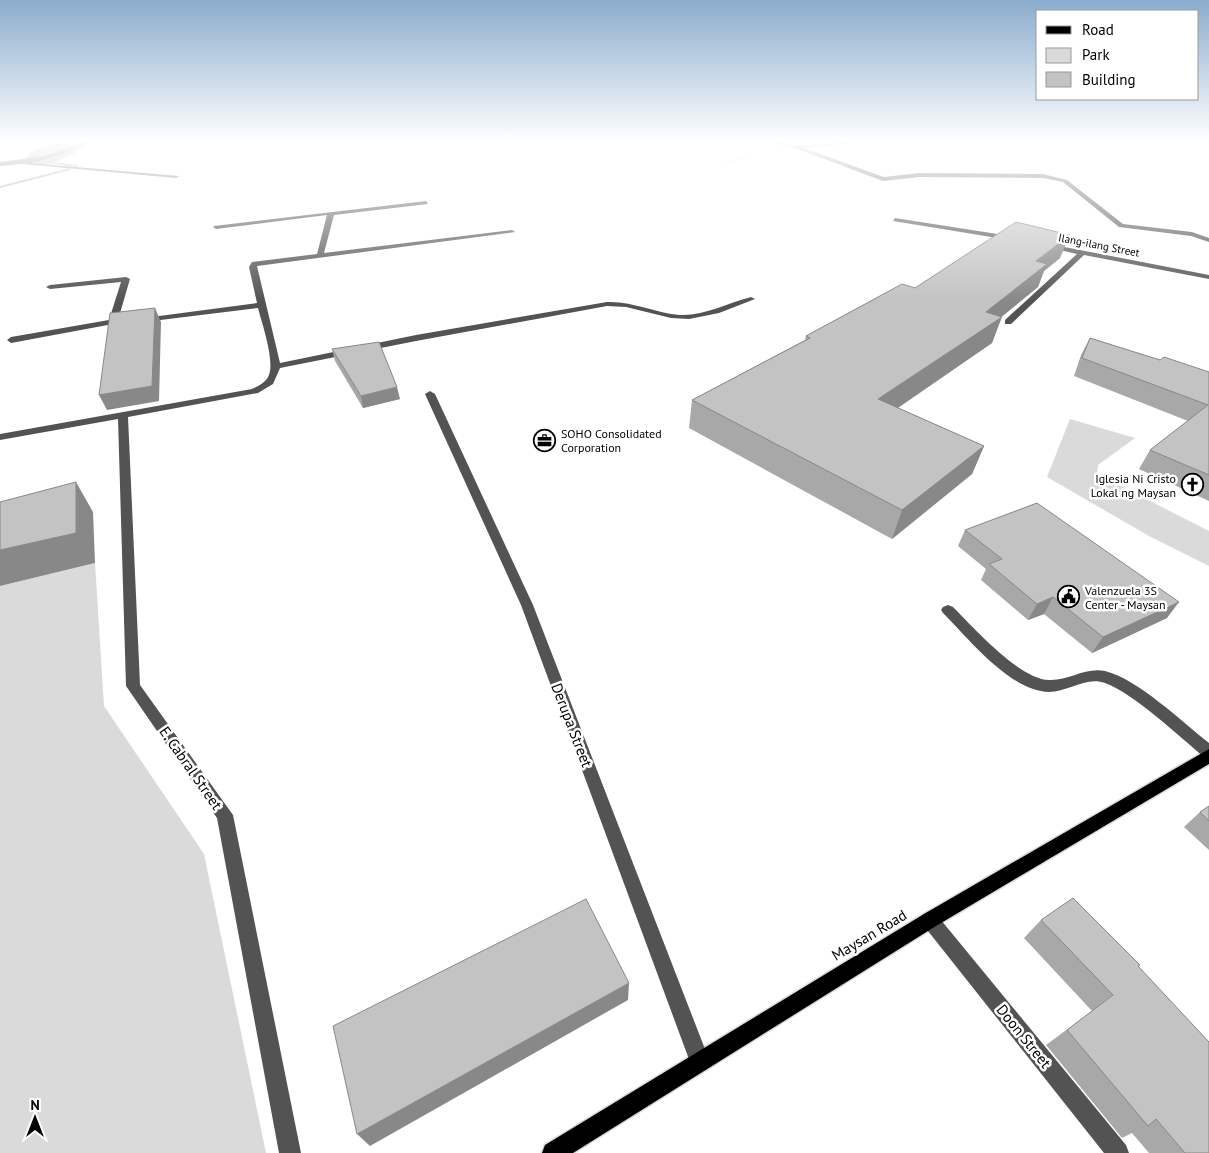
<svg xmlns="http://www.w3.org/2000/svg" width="1209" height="1153" viewBox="0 0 1209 1153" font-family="'PT Sans',sans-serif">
	<rect width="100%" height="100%" fill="#fff"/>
	<g fill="#dadada">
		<polygon points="1070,419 1135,438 1098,465 1097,474 1209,531 1209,566 1149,536 1047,477"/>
		<polygon points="95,563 104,706 204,854 266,1153 0,1153 0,586"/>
	</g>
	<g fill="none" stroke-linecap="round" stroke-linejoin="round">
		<g fill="#a1a1a1" fill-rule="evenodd">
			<polygon points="49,161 77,165 79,166 77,167 47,163"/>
			<polygon points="69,168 71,170 0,188 0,186"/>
		</g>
		<path fill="#a1a1a1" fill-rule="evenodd" d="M61 140H94L90 145C72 153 51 169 31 164L27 158 31 152Z"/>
		<defs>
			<polygon id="major" points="1209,749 1209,764 936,926 573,1153 542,1153 545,1145 924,914"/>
		</defs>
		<use href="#major" stroke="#dbdbdb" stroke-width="3"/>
		<polyline stroke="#757575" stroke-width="1" stroke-dasharray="0.5 1" stroke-linecap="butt" points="725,164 751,155"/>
		<g fill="#535353" fill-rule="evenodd">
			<polygon points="89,140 95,140 60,155 30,163 179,176 176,178 22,164 0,166 0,162 46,156"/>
			<polygon points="760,140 768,140 798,146 867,140 865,142 804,148 884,177 919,173 1043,174 1067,180 1123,224 1192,232 1209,238 1209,242 1191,236 1119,227 1063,182 1043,178 919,177 883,181 795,148"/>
			<path d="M426 201 428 204 334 215 324 253 512 230 515 232 257 266 280 363 416 335 607 302C633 301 655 313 680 315 705 316 727 303 751 297L755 299 719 313 689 319 671 318 626 307 607 306 416 341 280 368 273 384 258 393 128 417 140 685 233 815 301 1153H279L217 818 126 686 118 419 0 440V434L252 389C258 386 265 383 268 377 276 363 262 324 258 308L144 322 140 320 144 318 257 303 249 267 252 262 317 254 327 215 216 229 213 227 214 226Z"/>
			<polygon points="895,218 1010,236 1013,238 1010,240 893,221"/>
			<polygon points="1049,244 1209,275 1209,279 1084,255 1011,324 1005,324 1005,320 1077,254 1047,247 1046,246"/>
			<polygon points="126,277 130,279 118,320 122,321 122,325 113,324 11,343 7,340 11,337 109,320 121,282 50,289 46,287 50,285"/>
			<polygon points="430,391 435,394 533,605 710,1062 707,1069 700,1072 693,1069 690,1062 521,605 425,394"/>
			<path d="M948 605 953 607C973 627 1019 679 1049 680 1068 681 1085 667 1105 671 1138 679 1182 722 1209 743V759L1204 757C1180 737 1133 693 1105 683 1086 676 1068 692 1049 692 1010 691 969 639 943 613L941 610 943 607Z"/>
			<polygon points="930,911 936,914 1126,1145 1129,1153 1104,1153 924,926 921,920 924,914"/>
		</g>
		<use href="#major" fill="#000" fill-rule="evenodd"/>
	</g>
	<g fill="#a8a8a8">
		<polygon points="1060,258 1044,271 1038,287 1001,317 992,343 898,408 984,446 972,474 892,539 689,428 692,400 805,340 806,336 915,288"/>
		<polygon points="1090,338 1160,360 1209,372 1209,501 1139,469 1150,450 1188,421 1074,376 1081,355"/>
		<polygon points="332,349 400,399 363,408 335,361"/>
		<polygon points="965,530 1167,618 1092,653 1044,614 1028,620 981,580 986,569 958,546"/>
		<polygon points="1209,806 1209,850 1184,827 1200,812"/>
		<polygon points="1041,920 1138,966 1209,1153 1149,1153 1132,1133 1122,1138 1046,1045 1092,1011 1024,938"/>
	</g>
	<g fill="#888">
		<polygon points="1070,235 1060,258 1044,271 1038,287 999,319 1002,317 992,343 871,426 878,399 986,312 1036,261"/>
		<polygon points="155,308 161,322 159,401 107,410 99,395"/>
		<polygon points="397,387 400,399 363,408 361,396"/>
		<polygon points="984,446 972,474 892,539 902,510"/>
		<polygon points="76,482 93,512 95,563 0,586 0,550"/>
		<polygon points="1053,597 1044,614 1028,620 1037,604"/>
		<polygon points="1179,602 1167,618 1092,653 1103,637"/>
		<polygon points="629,983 628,1000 370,1146 357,1134"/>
	</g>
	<g fill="#c3c3c3" stroke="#888">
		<polygon points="1016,222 1070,235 1036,261 1047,264 986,312 1002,317 878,399 984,446 902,510 692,400 810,338 806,336 902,284 915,288"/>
		<polygon points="155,308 152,386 99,395 110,313"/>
		<polygon points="1090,338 1160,360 1164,357 1209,372 1209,475 1150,450 1208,405 1082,358"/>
		<polygon points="379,342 397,387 361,396 332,349"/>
		<polygon points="76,482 76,533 0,550 0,502"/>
		<polygon points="1037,503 1179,602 1103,637 1053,597 1037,604 989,564 1002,559 965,530"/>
		<polygon points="1209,806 1209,821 1200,812"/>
		<polygon points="1073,898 1140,965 1138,966 1209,1042 1209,1153 1185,1153 1156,1119 1148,1126 1067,1030 1113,995 1041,920"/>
		<polygon points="586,899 629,983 357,1134 333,1026"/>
	</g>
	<linearGradient id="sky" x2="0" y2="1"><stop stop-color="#8baccc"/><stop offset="0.47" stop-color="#fff"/><stop offset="1" stop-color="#fff" stop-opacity="0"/></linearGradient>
	<rect width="1209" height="301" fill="url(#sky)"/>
	<defs>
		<symbol id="office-ring" viewBox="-11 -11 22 22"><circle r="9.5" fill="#fff" stroke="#000" stroke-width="1.5"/><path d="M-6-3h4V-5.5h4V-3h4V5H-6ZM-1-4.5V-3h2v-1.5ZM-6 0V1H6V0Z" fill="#000"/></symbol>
		<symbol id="church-ring" viewBox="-11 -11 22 22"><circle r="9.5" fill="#fff" stroke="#000" stroke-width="1.5"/><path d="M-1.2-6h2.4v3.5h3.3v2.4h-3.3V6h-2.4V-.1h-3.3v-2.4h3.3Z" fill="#000"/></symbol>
		<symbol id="civic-ring" viewBox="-11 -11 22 22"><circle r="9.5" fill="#fff" stroke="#000" stroke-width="1.5"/><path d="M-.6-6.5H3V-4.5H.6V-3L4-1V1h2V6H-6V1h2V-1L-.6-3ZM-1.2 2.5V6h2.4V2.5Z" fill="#000"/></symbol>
	</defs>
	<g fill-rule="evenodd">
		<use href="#office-ring" x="532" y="428" width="25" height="25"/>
		<use href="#church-ring" x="1180" y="472" width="25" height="25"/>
		<use href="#civic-ring" x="1056" y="584" width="25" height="25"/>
	</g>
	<g text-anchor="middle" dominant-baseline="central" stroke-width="5" stroke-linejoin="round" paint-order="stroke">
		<g font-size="11" fill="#000" stroke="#fff">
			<text transform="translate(1099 245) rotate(11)">Ilang-ilang Street</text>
		</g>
		<g font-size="12" fill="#000" stroke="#fff" text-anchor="start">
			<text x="561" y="433">SOHO Consolidated<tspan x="561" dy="14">Corporation</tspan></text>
			<text x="1176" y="478" text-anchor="end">Iglesia Ni Cristo<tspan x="1176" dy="14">Lokal ng Maysan</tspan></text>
			<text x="1085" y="590">Valenzuela 3S<tspan x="1085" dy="14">Center - Maysan</tspan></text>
		</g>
		<g font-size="15" fill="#000" stroke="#fff">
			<text transform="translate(572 725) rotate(69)">Derupa Street</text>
			<text transform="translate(191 768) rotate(55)">E. Cabral Street</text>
			<text transform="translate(869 935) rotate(-31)">Maysan Road</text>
			<text transform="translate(1024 1036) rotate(51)">Doon Street</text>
		</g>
	</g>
	<rect x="1036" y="10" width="162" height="90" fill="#ffffff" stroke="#999999"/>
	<rect x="1046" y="26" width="25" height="8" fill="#000000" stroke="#999999"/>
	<text x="1082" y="35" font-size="15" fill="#000000">Road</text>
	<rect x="1046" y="48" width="25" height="15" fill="#dadada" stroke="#999999"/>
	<text x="1082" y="60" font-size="15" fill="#000000">Park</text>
	<rect x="1046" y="72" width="25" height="15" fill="#c3c3c3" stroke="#999999"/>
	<text x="1082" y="85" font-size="15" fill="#000000">Building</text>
	<g transform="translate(35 1118)" stroke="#ffffff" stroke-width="4" paint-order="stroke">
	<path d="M0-4L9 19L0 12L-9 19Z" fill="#000000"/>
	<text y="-8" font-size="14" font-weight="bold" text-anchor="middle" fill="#000000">N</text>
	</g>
</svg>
